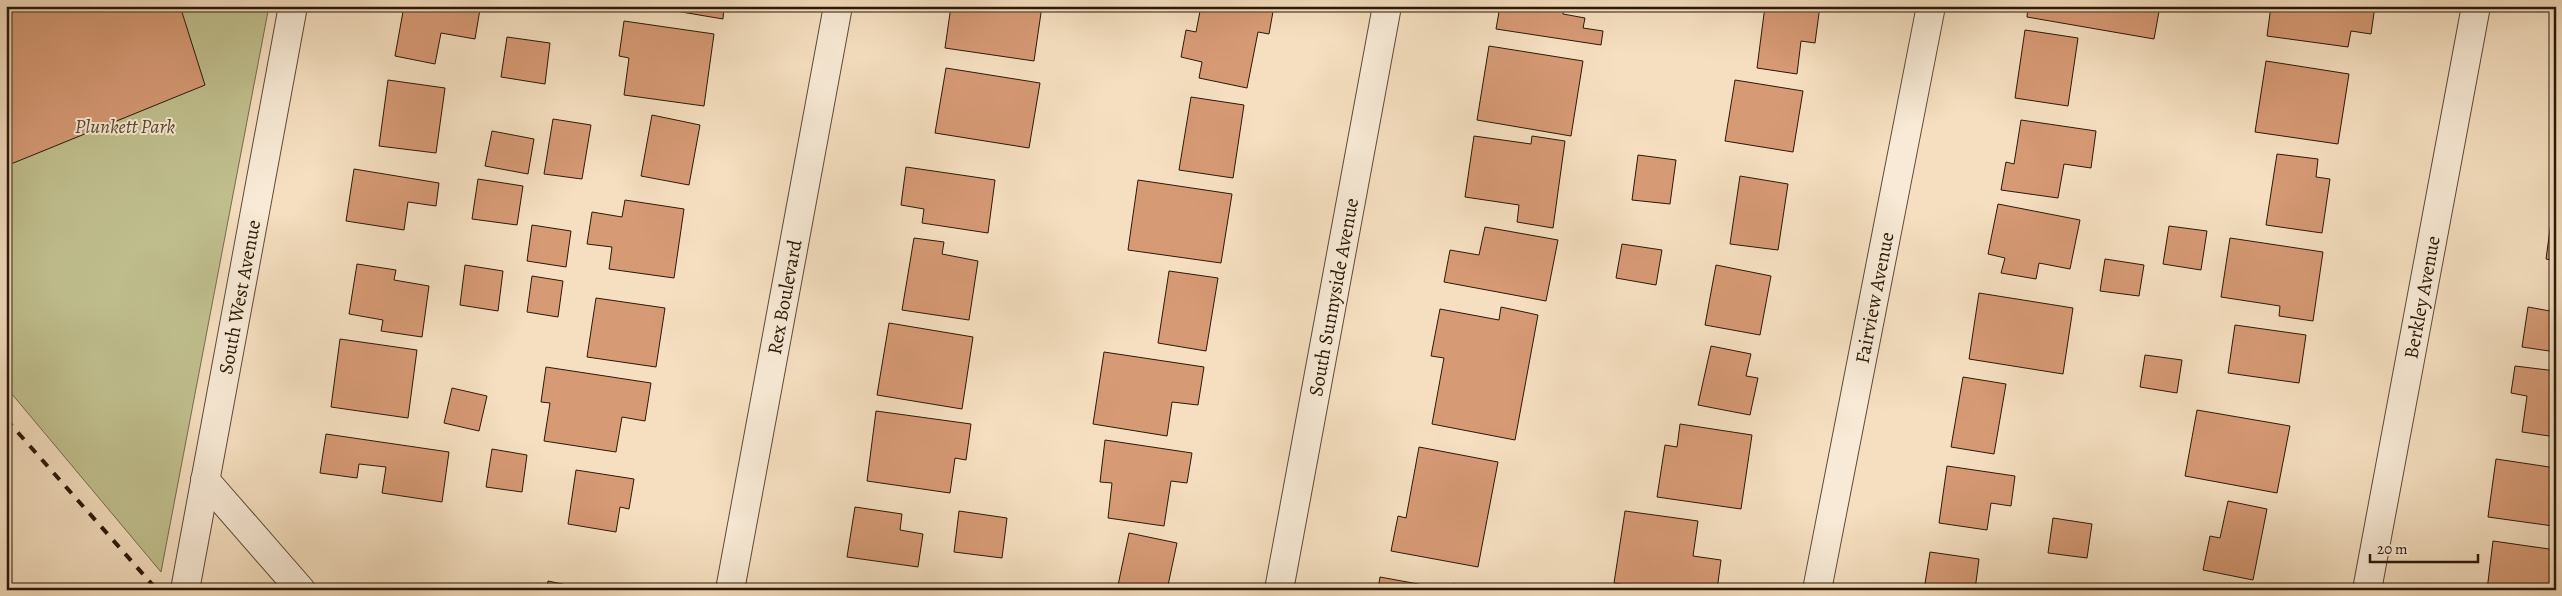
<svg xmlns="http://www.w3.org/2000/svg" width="2562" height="596" viewBox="0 0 2562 596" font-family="Alegreya,serif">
	<rect width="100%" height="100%" fill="#f5dfc0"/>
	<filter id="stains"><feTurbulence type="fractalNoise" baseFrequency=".004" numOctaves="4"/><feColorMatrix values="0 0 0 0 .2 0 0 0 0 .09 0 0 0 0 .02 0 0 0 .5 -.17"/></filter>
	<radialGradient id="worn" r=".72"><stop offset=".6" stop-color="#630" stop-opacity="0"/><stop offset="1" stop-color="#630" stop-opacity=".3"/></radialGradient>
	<polygon fill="#c1c08f" stroke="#766c4c" points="6,6 269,6 161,572 6,387"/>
	<g fill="#d69a75" stroke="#2b1808">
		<polygon points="6,6 180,6 205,85 6,166"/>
		<polygon points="404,6 464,6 480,9 475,39 441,33 435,64 395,56"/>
		<polygon points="646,6 724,6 723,19"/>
		<polygon points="951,6 1042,6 1034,61 945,48"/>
		<polygon points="1201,6 1274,6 1269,34 1258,32 1247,88 1199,78 1202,62 1181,57 1186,30 1196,32"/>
		<polygon points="1500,6 1564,6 1563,14 1585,18 1583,28 1603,31 1601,45 1496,29"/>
		<polygon points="1765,6 1820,6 1815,43 1801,41 1797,74 1757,68"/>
		<polygon points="2028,6 2160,6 2154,39 2027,17"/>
		<polygon points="2271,6 2375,6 2371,34 2351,31 2348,47 2267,36"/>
		<polygon points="624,21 714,34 704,106 624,95 629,58 619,56"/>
		<polygon points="2025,30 2078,38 2068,106 2015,98"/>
		<polygon points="507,37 550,43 545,84 501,77"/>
		<polygon points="1489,46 1583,61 1571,136 1477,120"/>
		<polygon points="2266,61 2349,74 2338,144 2255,132"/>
		<polygon points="946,68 1040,83 1029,148 935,133"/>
		<polygon points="388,80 445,88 436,153 379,146"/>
		<polygon points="1735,80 1803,91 1793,152 1725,141"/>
		<polygon points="1191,97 1244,105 1233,178 1179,170"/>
		<polygon points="652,115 700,125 689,185 641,176"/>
		<polygon points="553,119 591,125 582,179 544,174"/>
		<polygon points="2021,120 2096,131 2091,168 2064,164 2058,198 2001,190 2006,162 2014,164"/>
		<polygon points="492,131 534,139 528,174 485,166"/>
		<polygon points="1474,136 1531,144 1532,136 1565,141 1553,228 1517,222 1519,205 1465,197"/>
		<polygon points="2277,154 2318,159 2316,177 2330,179 2322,233 2266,225"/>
		<polygon points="1638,155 1676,160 1670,204 1632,200"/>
		<polygon points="906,167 995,180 988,233 922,223 924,209 901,205"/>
		<polygon points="354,169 439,183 436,206 408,202 404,230 346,221"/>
		<polygon points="1740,176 1788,184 1778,250 1730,244"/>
		<polygon points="478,179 523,186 517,225 472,219"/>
		<polygon points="1138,180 1232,194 1221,263 1128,250"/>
		<polygon points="2555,192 2556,192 2556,261 2546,259"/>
		<polygon points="625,200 684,209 674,278 609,269 612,247 587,244 592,212 622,217"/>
		<polygon points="1998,204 2080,220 2070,269 2039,263 2036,279 2001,273 2005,258 1988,254"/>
		<polygon points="532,225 571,231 566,267 527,261"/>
		<polygon points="2169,226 2207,231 2201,270 2163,264"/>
		<polygon points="1485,227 1558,240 1546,301 1444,282 1450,250 1479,255"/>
		<polygon points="914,238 944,242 942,254 978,261 969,320 902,310"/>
		<polygon points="2230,238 2323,252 2313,321 2279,316 2280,306 2221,297"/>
		<polygon points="1622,244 1662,250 1656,285 1616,278"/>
		<polygon points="2105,259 2144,265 2139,296 2100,291"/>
		<polygon points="357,264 396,270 394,280 429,286 422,337 381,331 383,320 349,314"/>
		<polygon points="465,265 503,271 498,311 460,305"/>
		<polygon points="1716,265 1771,276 1760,335 1705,325"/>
		<polygon points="1169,271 1218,278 1206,351 1158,343"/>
		<polygon points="532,276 563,281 558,317 527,312"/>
		<polygon points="2555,279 2556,352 2522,347 2528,307 2550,311"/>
		<polygon points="1979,293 2073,308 2063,374 1969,359"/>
		<polygon points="596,298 665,308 656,367 587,357"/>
		<polygon points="1501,307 1538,315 1515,440 1432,424 1444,358 1431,356 1440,309 1499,320"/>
		<polygon points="889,323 973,337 962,409 877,395"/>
		<polygon points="2235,325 2306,335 2299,383 2228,373"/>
		<polygon points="340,339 417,350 408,418 331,407"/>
		<polygon points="1711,346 1751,354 1746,376 1758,378 1750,415 1698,405"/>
		<polygon points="1104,352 1204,367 1198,405 1172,402 1167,436 1093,424"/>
		<polygon points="2145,355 2182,360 2177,393 2140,387"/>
		<polygon points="2515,366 2556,371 2556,437 2522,432 2527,396 2511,393"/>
		<polygon points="546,367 651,383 645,421 622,417 616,452 544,441 550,403 541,402"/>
		<polygon points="1963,377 2006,384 1994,454 1951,447"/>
		<polygon points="452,388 487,396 479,431 444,423"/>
		<polygon points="2197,410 2290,426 2277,493 2185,476"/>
		<polygon points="876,411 971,424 966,460 955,458 950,493 867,481"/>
		<polygon points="1680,424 1752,435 1741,509 1657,497 1665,445 1677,447"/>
		<polygon points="326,434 449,452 442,502 382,493 386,467 359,464 357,478 320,473"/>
		<polygon points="1105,440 1192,453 1187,483 1171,481 1164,526 1108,518 1112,483 1100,482"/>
		<polygon points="1419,447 1498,462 1478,567 1391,551 1398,516 1406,518"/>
		<polygon points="492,449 527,455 522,492 486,487"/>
		<polygon points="2496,459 2556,468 2556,507 2553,526 2488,517"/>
		<polygon points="1947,466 2015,476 2011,506 1991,503 1987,530 1939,523"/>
		<polygon points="576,470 634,479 629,509 620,507 616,532 568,524"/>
		<polygon points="2228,501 2267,509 2253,580 2203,570 2210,536 2220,538"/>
		<polygon points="855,507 902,514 900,530 923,534 918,567 847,557"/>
		<polygon points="959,511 1007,518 1002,558 954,552"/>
		<polygon points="1625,511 1698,521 1693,556 1721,560 1717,590 1657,590 1614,583"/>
		<polygon points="2053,518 2092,524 2087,558 2048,553"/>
		<polygon points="1129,533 1177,543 1167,590 1117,590"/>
		<polygon points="2493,541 2556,550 2556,590 2487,590"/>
		<polygon points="1930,552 1979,559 1975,590 1924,590"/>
		<polygon points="1380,577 1451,590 1378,590"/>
		<polygon points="548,581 591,590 546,590"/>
		<polygon points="1453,584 1474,588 1474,590 1452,590"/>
		<polygon points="842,585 873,590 841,590"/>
		<polygon points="2165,587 2181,590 2164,590"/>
	</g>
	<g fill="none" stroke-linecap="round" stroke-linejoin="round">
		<defs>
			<g id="minor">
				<polyline points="205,480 301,590"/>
				<path id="s1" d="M185 590 293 6"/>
				<path id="s2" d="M730 590 838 6"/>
				<path id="s3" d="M1279 590 1387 6"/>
				<path id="s4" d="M1817 590 1931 6"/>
				<path id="s5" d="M2367 590 2476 6"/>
			</g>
		</defs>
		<use href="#minor" stroke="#5e4a36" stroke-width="30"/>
		<use href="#minor" stroke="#f8ead6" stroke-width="28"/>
		<polyline stroke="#2b1808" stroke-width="4" stroke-dasharray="9 9" stroke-linecap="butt" points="6,419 157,590"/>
	</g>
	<g text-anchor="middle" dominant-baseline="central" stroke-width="4" stroke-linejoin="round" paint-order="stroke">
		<g font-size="20" font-style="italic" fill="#584a30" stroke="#f8ead6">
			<text x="125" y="126">Plunkett Park</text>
		</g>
		<g font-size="20" fill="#2b1808" stroke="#f8ead6">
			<text stroke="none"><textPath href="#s1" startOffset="298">South West Avenue</textPath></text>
			<text stroke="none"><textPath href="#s2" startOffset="298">Rex Boulevard</textPath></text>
			<text stroke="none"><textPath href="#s3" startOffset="298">South Sunnyside Avenue</textPath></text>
			<text stroke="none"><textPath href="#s4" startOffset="298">Fairview Avenue</textPath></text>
			<text stroke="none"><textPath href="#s5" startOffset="298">Berkley Avenue</textPath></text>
		</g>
	</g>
	<rect width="2562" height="596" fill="none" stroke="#f5dfc0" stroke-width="25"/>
	<rect x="8" y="8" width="2547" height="581" fill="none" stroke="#2b1808" stroke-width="2.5"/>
	<rect x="12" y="12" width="2537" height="571" fill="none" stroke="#2b1808"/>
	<path d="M2370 554v8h108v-8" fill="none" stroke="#2b1808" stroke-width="2.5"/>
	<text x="2377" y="554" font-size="15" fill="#2b1808" stroke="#f8ead6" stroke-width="4" paint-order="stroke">20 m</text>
	<rect width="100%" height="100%" filter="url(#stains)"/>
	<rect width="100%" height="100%" fill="url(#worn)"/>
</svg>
